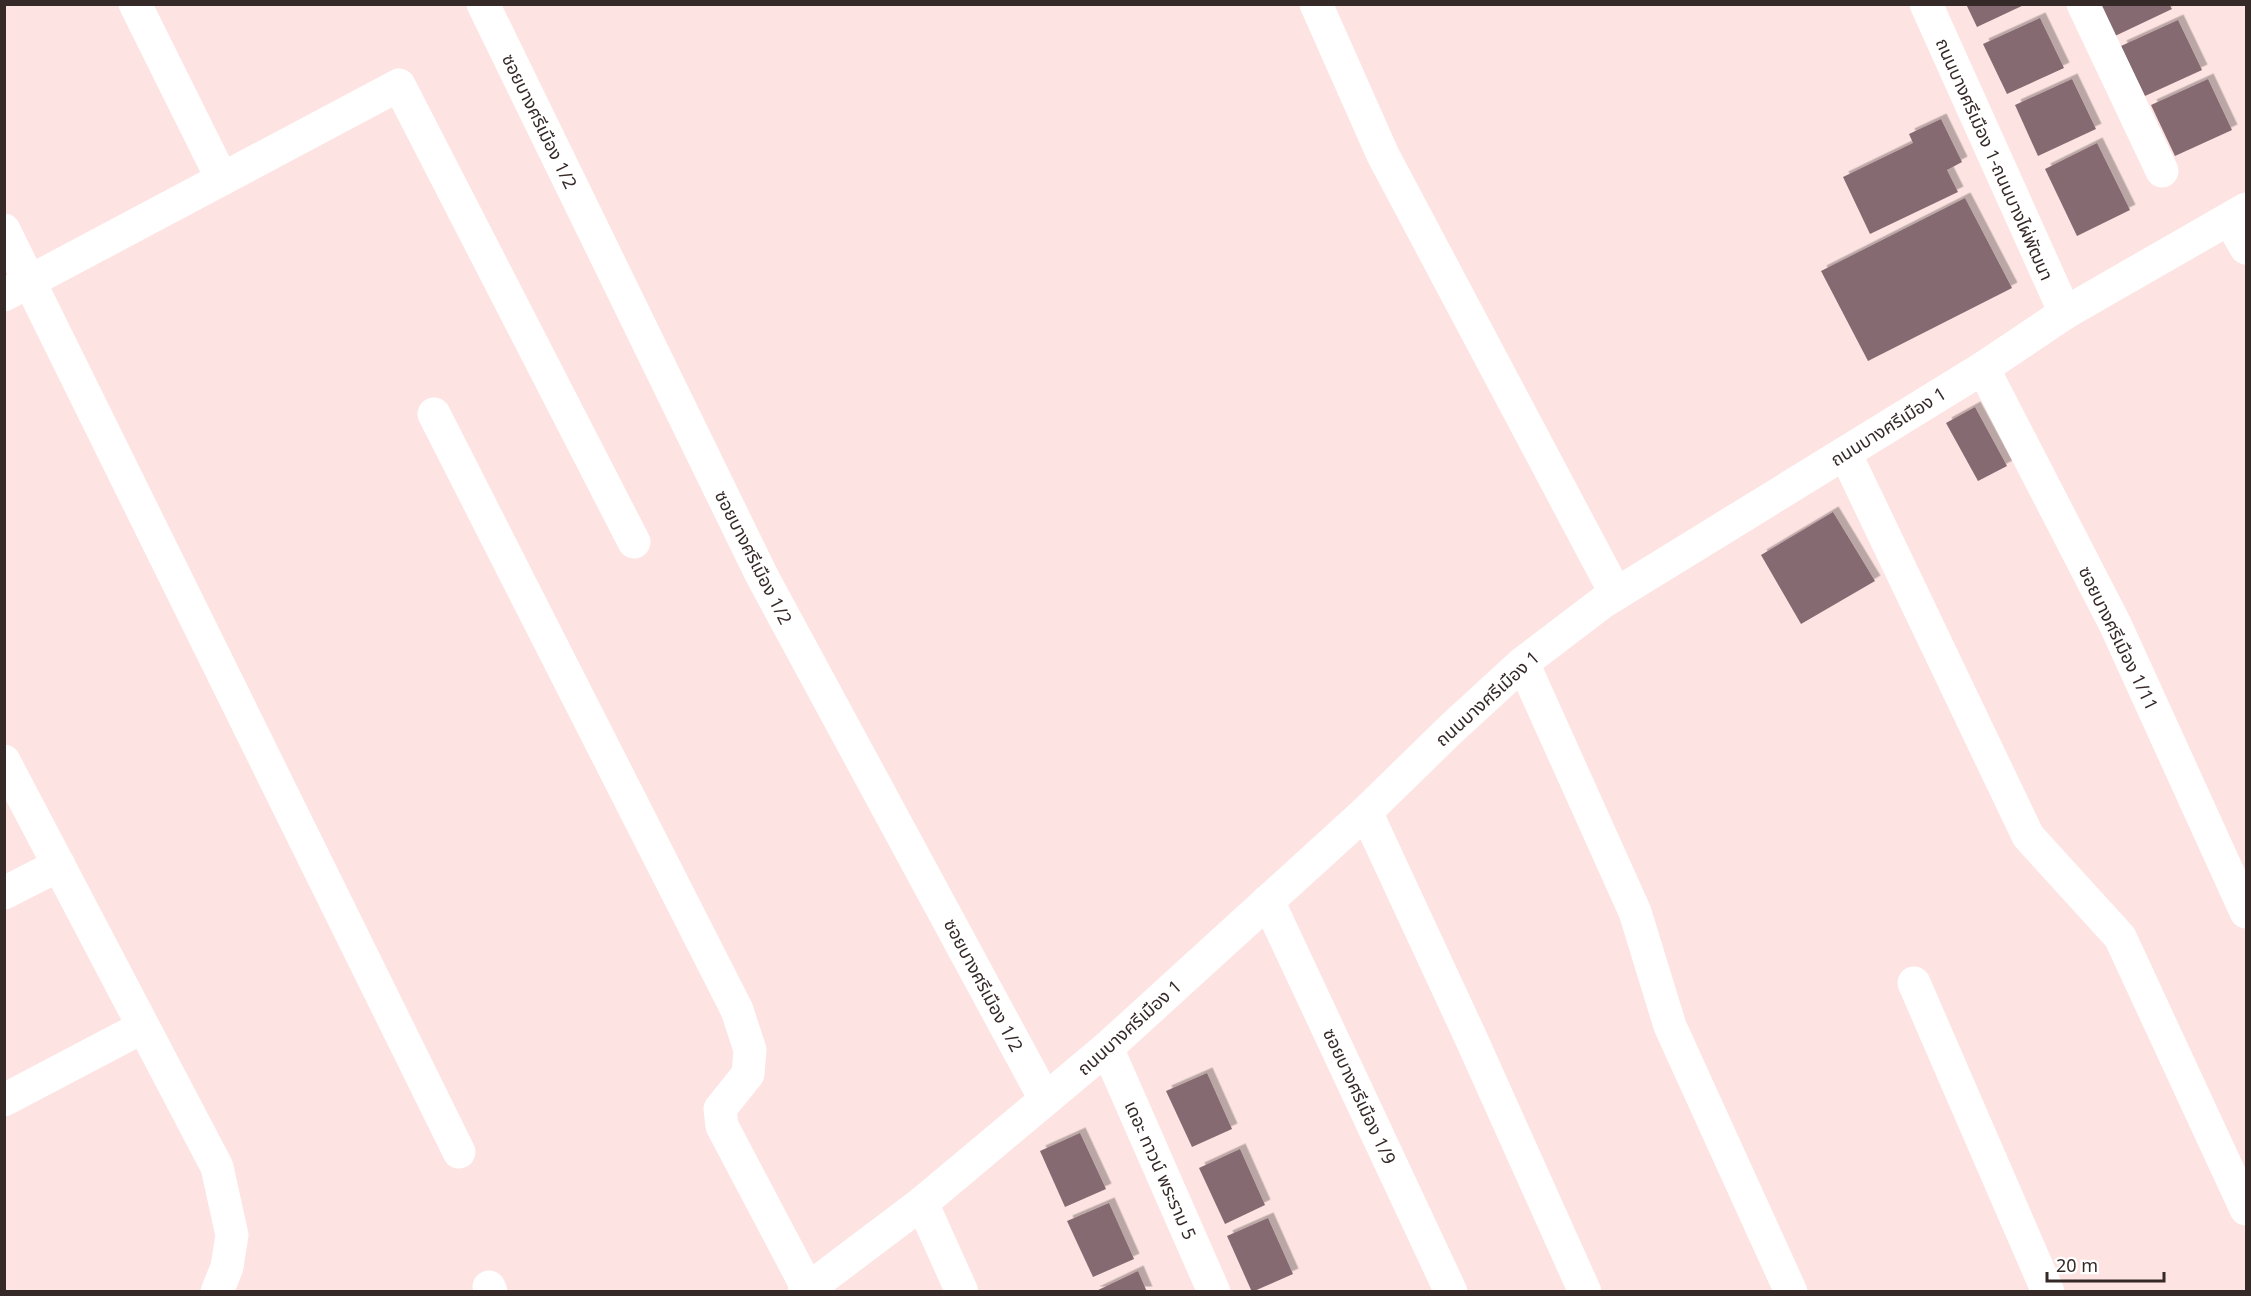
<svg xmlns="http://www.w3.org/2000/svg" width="2251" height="1296" viewBox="0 0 2251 1296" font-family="'Noto Sans','Noto Sans Thai',sans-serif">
	<defs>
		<filter id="shadow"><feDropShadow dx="5.5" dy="-5.5" stdDeviation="0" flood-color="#0004"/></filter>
	</defs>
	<rect width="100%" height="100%" fill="#fde3e1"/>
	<g fill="#866a72" filter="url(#shadow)">
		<polygon points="1966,4 2026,4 1977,27"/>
		<polygon points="2100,4 2169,4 2172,9 2115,36"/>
		<polygon points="2040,18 2064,68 2007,94 1983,44"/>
		<polygon points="2178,20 2202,70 2145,96 2121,46"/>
		<polygon points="2072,79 2096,129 2038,156 2015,105"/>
		<polygon points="2208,79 2232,130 2175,156 2151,105"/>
		<polygon points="1941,119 1962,162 1947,170 1958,192 1870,234 1843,177 1913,143 1909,134"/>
		<polygon points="2097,143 2130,210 2077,236 2045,169"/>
		<polygon points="1965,198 2012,288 1868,361 1821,271"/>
		<polygon points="1975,407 2007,466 1978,481 1946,423"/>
		<polygon points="1833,512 1875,581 1801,624 1761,555"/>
		<polygon points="1207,1073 1232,1129 1192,1147 1166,1091"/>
		<polygon points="1080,1133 1106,1189 1065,1207 1040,1151"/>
		<polygon points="1240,1149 1265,1205 1225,1224 1199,1168"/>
		<polygon points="1109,1203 1134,1259 1093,1277 1067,1221"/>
		<polygon points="1268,1218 1293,1274 1252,1292 1227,1236"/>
		<polygon points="1138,1271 1147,1292 1094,1292"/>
	</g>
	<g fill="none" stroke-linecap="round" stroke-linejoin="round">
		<g stroke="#fff" stroke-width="33">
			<polyline points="135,4 222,179"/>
			<polyline points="483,4 762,576 1045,1099"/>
			<polyline points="1316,4 1383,155 1616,594"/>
			<polyline points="1926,4 2065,313"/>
			<polyline points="2083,4 2162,171"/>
			<polyline points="2230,220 2246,248"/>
			<polyline points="4,230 459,1152"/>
			<polyline points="4,295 399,85 634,542"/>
			<polyline points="1983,368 2115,624 2246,912"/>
			<polyline points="434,414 737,1010 750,1050 748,1074 720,1109 722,1126 808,1289"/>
			<polyline points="1845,453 2028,836 2120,937 2246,1209"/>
			<polyline points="1523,663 1635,912 1670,1026 1791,1292"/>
			<polyline points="4,761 217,1167 232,1235 227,1267 217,1292"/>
			<polyline points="1366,812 1470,1036 1585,1292"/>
			<polyline points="4,893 59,865"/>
			<polyline points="1268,901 1451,1292"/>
			<polyline points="1914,983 2048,1292"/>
			<polyline points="1107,1048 1214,1292"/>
			<polyline points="4,1100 143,1027"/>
			<polyline points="922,1203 962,1292"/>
			<polyline points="489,1287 491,1292"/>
			<polyline points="804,1292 922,1203 1107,1048 1366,812 1451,729 1523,663 1603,602 1983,368 2065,313 2246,209"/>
		</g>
	</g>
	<g text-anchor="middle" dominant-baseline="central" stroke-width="6" stroke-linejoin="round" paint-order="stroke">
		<g font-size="18" fill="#362a29" stroke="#fff">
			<text transform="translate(540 121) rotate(64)">ซอยบางศรีเมือง 1/2</text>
			<text transform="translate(1995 159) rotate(66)">ถนนบางศรีเมือง 1-ถนนบางไผ่พัฒนา</text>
			<text transform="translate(1888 426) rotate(-32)">ถนนบางศรีเมือง 1</text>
			<text transform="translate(754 557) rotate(63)">ซอยบางศรีเมือง 1/2</text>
			<text transform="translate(2119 638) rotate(64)">ซอยบางศรีเมือง 1/11</text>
			<text transform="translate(1487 698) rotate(-42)">ถนนบางศรีเมือง 1</text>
			<text transform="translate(984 985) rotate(62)">ซอยบางศรีเมือง 1/2</text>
			<text transform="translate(1129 1027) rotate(-42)">ถนนบางศรีเมือง 1</text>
			<text transform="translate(1360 1096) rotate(65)">ซอยบางศรีเมือง 1/9</text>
			<text transform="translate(1161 1170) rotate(66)">เดอะ ทาวน์ พระราม 5</text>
		</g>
	</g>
	<rect width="2251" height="1296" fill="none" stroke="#362a29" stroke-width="12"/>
	<path d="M2047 1272v9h117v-9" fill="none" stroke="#362a29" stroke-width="3"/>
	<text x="2056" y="1272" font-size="18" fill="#362a29" stroke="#ffffff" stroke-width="4.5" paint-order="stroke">20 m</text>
</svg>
